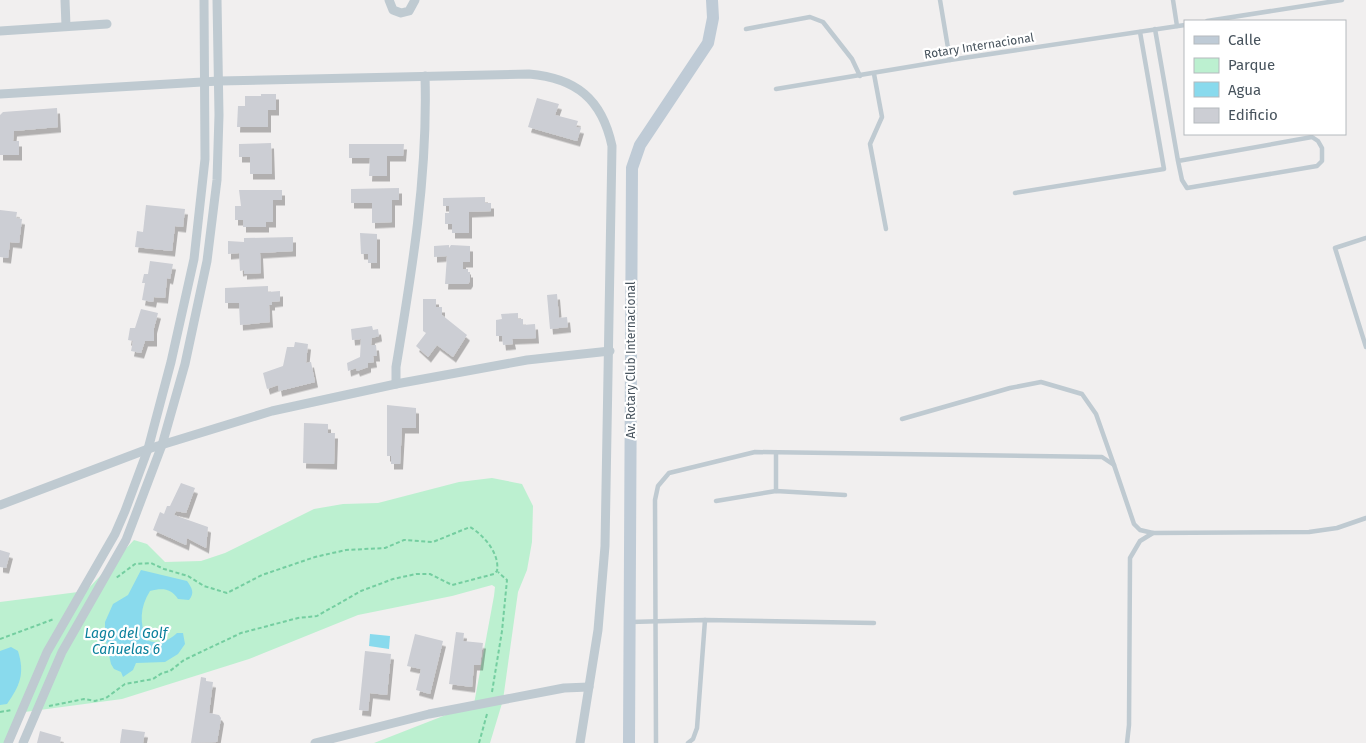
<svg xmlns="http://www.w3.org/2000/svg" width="1366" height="743" viewBox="0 0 1366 743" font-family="'Fira Sans',sans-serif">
	<defs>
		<filter id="shadow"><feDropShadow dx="3" dy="5.5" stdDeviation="0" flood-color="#0004"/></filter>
	</defs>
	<rect width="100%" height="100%" fill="#f1efef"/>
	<polygon fill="#bcf0d0" points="492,478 522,484 533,506 532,542 527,570 518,592 503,700 490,743 374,743 474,704 494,596 495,587 492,585 452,596 358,615 249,659 122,699 17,713 7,743 0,743 0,602 86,591 134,540 147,544 165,562 201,561 225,553 314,509 343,504 378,503 459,482"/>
	<g fill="#89daed">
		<path d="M141 570 187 581C192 588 195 593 189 600L178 599C171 588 162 588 150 591 140 607 139 623 147 640 158 645 169 641 177 633H183L185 644 178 654 165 662 136 663 133 670 123 677 121 672 114 669 111 664 105 637V622L113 604 128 595Z"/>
		<polygon points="370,634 390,636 389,649 369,646"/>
		<path d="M11 647 18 651C25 674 20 685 7 704L0 705V651Z"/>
	</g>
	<g fill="#ccced4" filter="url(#shadow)">
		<polygon points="261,94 276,94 276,110 268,110 268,127 237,127 238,106 245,106 245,96 261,96"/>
		<polygon points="537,98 559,104 555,115 578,121 576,127 581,128 577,141 528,127"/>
		<polygon points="57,108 58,127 14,131 13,141 19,141 19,155 0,155 0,115 3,112"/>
		<polygon points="271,143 272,174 250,174 250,157 239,157 239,144"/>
		<polygon points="349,144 404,144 403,156 387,156 387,176 369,176 370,158 349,158"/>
		<polygon points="399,188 399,200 392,200 392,222 372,223 372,203 351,203 351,189"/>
		<polygon points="239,190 282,190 282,200 273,200 273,222 266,222 266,227 243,227 243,220 235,220 235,206 241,206"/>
		<polygon points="485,197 485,203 491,203 491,211 469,212 469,233 452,233 452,224 445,224 445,213 449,213 449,206 443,206 443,198"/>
		<polygon points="146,205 185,209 183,227 175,226 172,251 135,247 137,231 143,232"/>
		<polygon points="0,210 17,212 16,218 22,219 19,243 10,242 8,258 0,257"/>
		<polygon points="360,233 377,234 377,263 368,263 368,254 361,254"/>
		<polygon points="293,237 293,251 260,253 261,273 244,274 244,270 240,271 239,253 228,254 228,241 244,242 244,238"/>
		<polygon points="449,245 449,248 451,245 470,246 470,262 463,262 463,269 468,269 468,272 470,272 470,281 468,284 445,284 447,256 434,257 434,246"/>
		<polygon points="150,261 173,264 170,279 167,278 165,298 154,297 153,302 142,300 145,283 142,283 144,274 148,274"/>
		<polygon points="268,286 268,292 280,291 280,301 272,302 272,305 269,305 270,322 240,325 239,303 225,303 225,288"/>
		<polygon points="557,294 559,318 567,317 568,327 550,329 547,295"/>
		<polygon points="423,299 436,299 436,307 442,307 442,315 467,335 453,357 437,345 428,357 416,346 426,333 423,331"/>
		<polygon points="141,309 158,313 154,328 154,341 145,341 141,353 131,351 133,341 128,340 130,328 135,328"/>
		<polygon points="518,313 518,319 523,319 523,325 535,324 536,338 512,339 513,344 503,345 502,336 496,336 496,320 502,319 501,314"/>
		<polygon points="372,326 373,330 378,329 379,336 372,338 371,345 376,345 377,356 373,356 374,362 368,363 368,367 357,371 356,368 348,371 347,363 360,357 361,339 352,340 351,329"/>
		<polygon points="295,342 308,344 306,363 311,362 315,382 279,391 278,385 267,389 263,373 283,366 287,347 294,347"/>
		<polygon points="387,405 416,408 416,428 402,428 400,464 391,464 391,456 387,456"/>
		<polygon points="304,423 328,424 328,433 335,433 334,464 303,463"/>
		<polygon points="181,483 195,488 186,513 176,511 174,515 208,527 206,548 187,538 186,545 153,530 160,512 164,514 167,506 170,506"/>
		<polygon points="0,550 10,553 6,568 0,567"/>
		<polygon points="456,632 464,633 463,641 483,643 480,665 474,665 472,687 449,684"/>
		<polygon points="415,634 443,641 430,694 416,690 421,669 407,666"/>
		<polygon points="365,651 391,654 387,695 370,693 368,711 359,710"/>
		<polygon points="201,677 206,678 206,681 213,682 209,713 219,715 221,718 217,742 191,743"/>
		<polygon points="122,729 145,732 143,743 120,743"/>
		<polygon points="40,731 61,737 60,743 37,743"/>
	</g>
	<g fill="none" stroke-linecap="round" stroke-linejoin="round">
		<g stroke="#74cea0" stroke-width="2" stroke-dasharray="4 2.5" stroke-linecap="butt">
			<polyline points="0,639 54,619"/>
			<polyline points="492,692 502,631 507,580 498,572"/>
			<path d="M49 706 84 699 95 701 106 698 125 684 153 679 162 673 170 671 184 660 241 633 298 618 317 616 361 591 393 579 416 574H430L452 585 494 574 497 571C500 554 484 535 470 527L433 542 404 540 385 548 346 550 315 557 262 575 227 593 204 586 188 576 164 569 151 563 135 564 116 578"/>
			<polyline points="0,712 12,710"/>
			<polyline points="479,743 487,714"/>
		</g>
		<g stroke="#bfcad1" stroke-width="4.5">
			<polyline points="940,0 950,60"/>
			<polyline points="1173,0 1177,26"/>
			<polyline points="1207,21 1342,0"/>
			<polyline points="746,29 810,17 823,22 852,59 860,76"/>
			<polyline points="1155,29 1178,161 1182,180 1187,188 1317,166 1322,161 1322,148 1318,141 1312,137 1178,161"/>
			<polyline points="874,74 882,117 870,144 886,229"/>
			<polyline points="776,89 950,60 1185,25"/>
			<polyline points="1015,193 1164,169 1140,32"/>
			<polyline points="1366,238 1335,248 1366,347"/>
			<polyline points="902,419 1010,388 1041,382 1082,394 1096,414 1114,465"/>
			<polyline points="776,491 776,453"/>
			<polyline points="716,501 776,491 845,495"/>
			<polyline points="630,622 705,620 874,623"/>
			<polyline points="656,743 655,500 658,486 669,473 755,452 1102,457 1114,465 1134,524 1140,530 1153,533"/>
			<polyline points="688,743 693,739 697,728 705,620"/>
			<polyline points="1127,743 1129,725 1130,558 1140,541 1153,533 1309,532 1337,528 1366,518"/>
		</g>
		<g stroke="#bfcad1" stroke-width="9">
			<polyline points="65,0 66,26"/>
			<polyline points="389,0 393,10 401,13 409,11 415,0"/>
			<polyline points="0,31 107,24"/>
			<path d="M0 94 219 81 529 74C576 78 602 99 612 146L605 546 598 630 580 743"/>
			<path d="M396 384V367C412 271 428 175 425 76"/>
			<polyline points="0,505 148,449 272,411 396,384 527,360 610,351"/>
			<polyline points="8,743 47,652 115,534 125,511 148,449 171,362 194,259 205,159 204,0"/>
			<polyline points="23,743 62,652 126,540 162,445 185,364 207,261 217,180 219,115 217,0"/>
			<polyline points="315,743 429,714 564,688 589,687"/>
		</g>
		<polyline stroke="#bfcbd6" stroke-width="12" points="629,743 632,168 640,145 708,43 713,18 712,0"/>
	</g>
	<g text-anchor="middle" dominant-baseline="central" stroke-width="4.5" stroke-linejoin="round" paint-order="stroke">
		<g font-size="12" fill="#47535d" stroke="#fff">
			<text transform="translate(979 46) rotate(-9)">Rotary Internacional</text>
			<text transform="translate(631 360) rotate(-90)">Av. Rotary Club Internacional</text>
		</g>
		<g font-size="14" font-style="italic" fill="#0b819c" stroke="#fff">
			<text x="126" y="633">Lago del Golf<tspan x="126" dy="16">Cañuelas 6</tspan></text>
		</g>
	</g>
	<rect x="1184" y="20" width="162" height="115" fill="#ffffff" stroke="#b5babe"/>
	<rect x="1194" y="36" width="25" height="8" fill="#bfcbd6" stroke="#b5babe"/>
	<text x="1228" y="45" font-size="15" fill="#47535d">Calle</text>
	<rect x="1194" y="58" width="25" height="15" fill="#bcf0d0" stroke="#b5babe"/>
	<text x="1228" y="70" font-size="15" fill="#47535d">Parque</text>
	<rect x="1194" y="82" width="25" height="15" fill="#89daed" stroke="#b5babe"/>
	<text x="1228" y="95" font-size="15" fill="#47535d">Agua</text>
	<rect x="1194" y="108" width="25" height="15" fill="#ccced4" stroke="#b5babe"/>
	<text x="1228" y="120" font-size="15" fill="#47535d">Edificio</text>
</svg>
